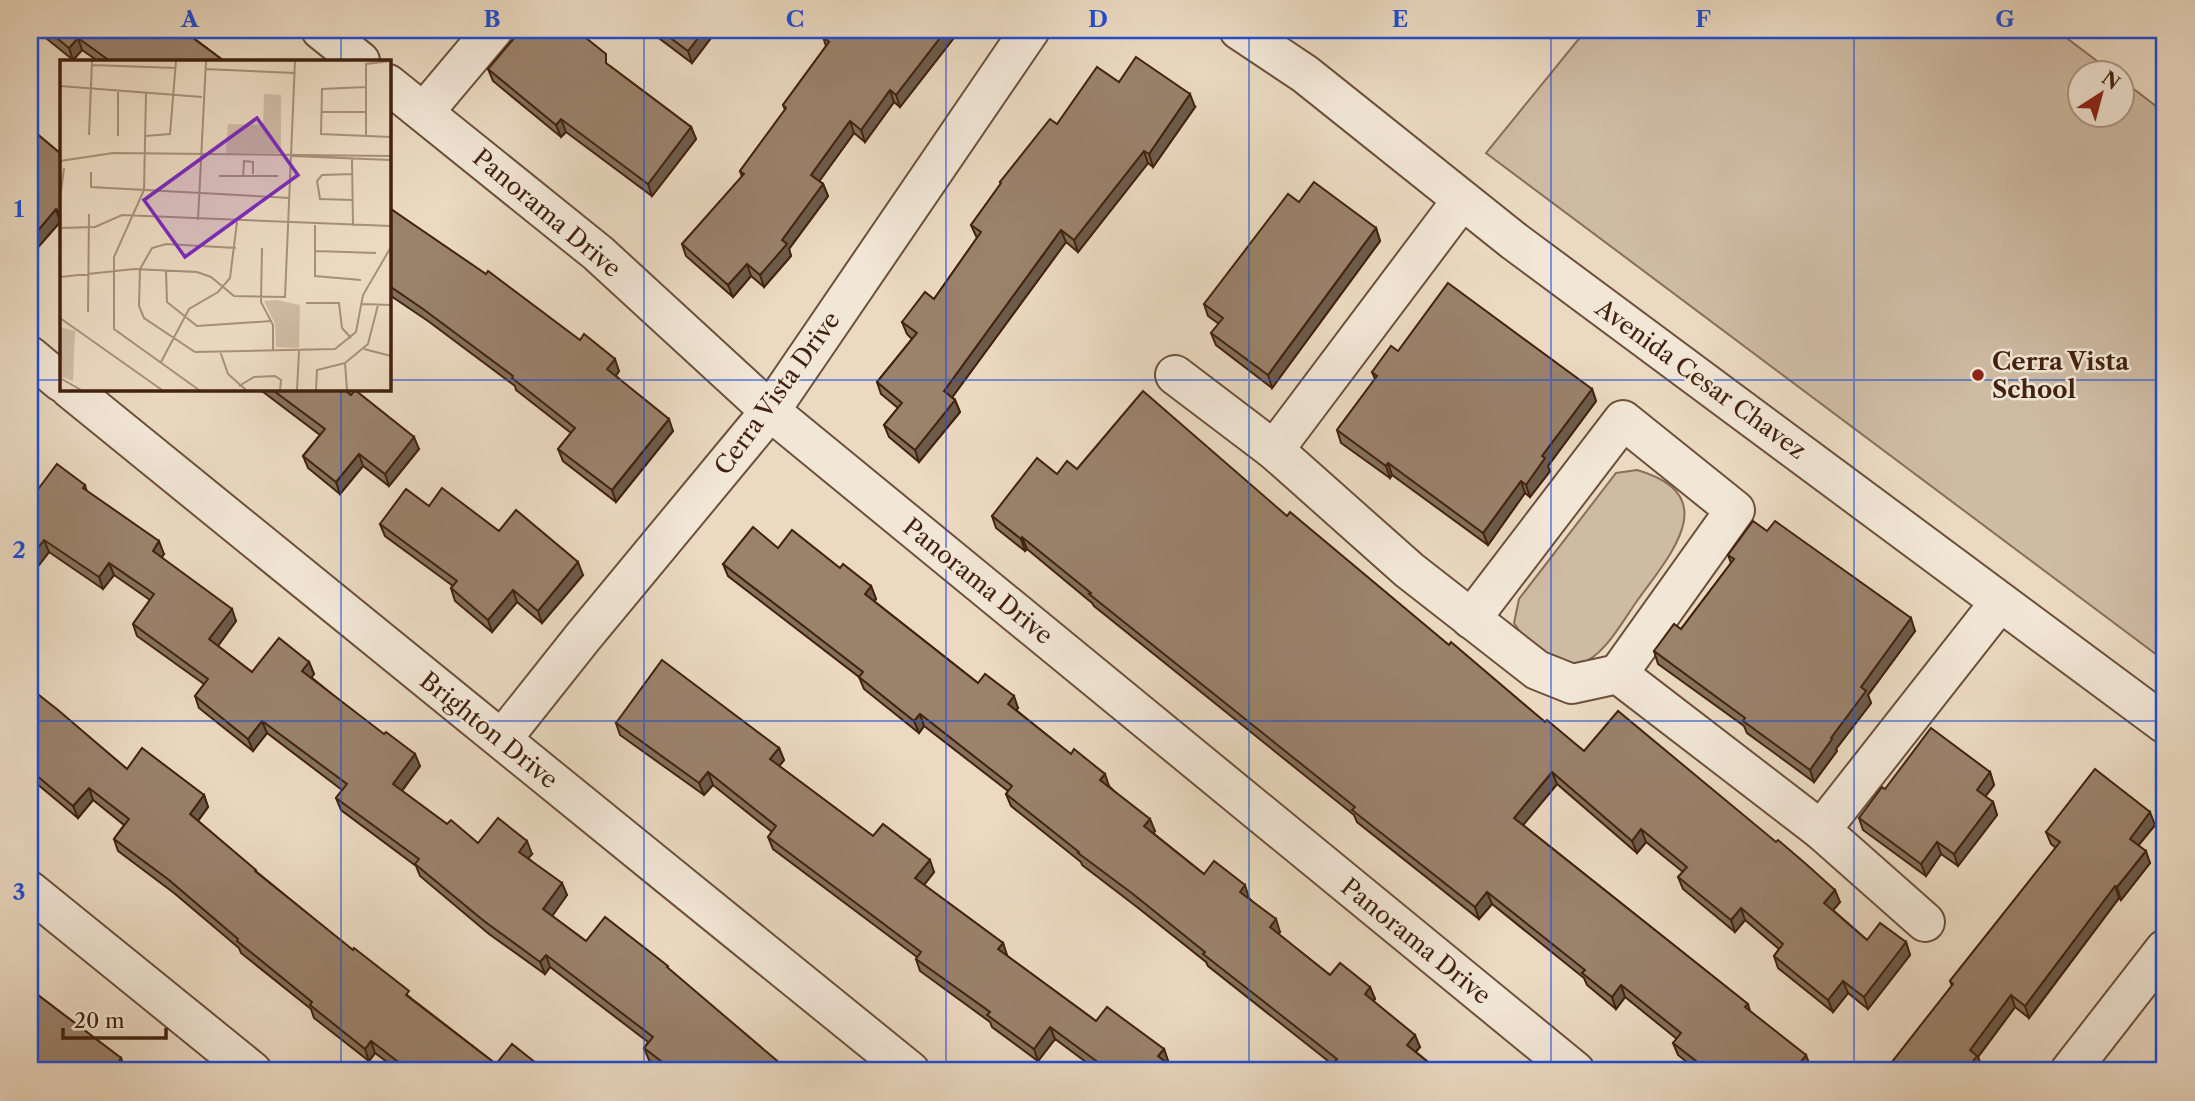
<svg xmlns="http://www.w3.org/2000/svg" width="2195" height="1101" viewBox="0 0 2195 1101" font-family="'Libre Caslon Text',serif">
	<rect width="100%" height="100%" fill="#ebdac1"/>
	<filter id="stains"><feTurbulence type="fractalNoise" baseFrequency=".00286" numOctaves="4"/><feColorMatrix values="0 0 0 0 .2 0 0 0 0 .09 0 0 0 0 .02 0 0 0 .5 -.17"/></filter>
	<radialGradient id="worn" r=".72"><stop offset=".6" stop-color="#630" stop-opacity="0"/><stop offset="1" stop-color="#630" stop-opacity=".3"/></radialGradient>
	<g fill="#cebba3" stroke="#886e58" stroke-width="2">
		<polygon points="1586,30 2056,30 2113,73 2080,74 2080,116 2122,116 2122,80 2165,113 2165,661 1486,153"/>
		<path d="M1637 470C1725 495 1670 555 1637 601 1624 619 1603 658 1581 663 1551 671 1528 645 1514 623L1519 599 1616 473Z"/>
	</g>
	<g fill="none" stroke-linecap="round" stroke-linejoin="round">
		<defs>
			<g id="minor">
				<polyline points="321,30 360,61"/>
				<polyline points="1239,30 1305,74 1514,241 2165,724"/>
				<polyline points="388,84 598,253 770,411 1575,1071"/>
				<polyline points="424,112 493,30"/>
				<polyline points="30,356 61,382"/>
				<polyline points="1175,375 1274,450 1409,570 1537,670 1572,684 1618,674 1821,830 1925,922"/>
				<path d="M69 388C348 618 630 843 910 1071"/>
				<polyline points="1274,450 1462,200"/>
				<polyline points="1471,619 1623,420 1735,510 1618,674"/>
				<polyline points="502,739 583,637 770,411 1030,30"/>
				<polyline points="1821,830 2000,602"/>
				<polyline points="30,891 252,1071"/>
				<polyline points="2070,1071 2165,949"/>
			</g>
		</defs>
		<use href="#minor" stroke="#6c503b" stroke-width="42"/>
		<use href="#minor" stroke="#f2e7d7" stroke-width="38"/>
	</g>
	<g fill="#84705c" stroke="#42220e" stroke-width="2">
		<polygon points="36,30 183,30 224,61 98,61 82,50 73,60"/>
		<polygon points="648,30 717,30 692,63"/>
		<polygon points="829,30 960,30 900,107 894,102 865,142 854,133 819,181 823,184 828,196 789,249 791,256 764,287 751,276 733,297 686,256 682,244 742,177 740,171 785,110 783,105 826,46 823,37"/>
		<polygon points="610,66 691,127 696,139 652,196 566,132 561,137 493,81 488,69"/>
		<polygon points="1195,107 1153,167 1148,163 1078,252 1066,242 952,397 955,400 960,412 919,462 889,437 884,425 898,408 881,394 877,382 912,339 907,334 902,322 934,299 977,238 971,225 1001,184 1000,182 1057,124"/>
		<polygon points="30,128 61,154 61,222 60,222 33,253 30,250"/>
		<polygon points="1299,202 1376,228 1380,241 1272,388 1216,345 1211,333 1219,324 1208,316 1204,304"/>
		<polygon points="388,207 619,371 616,376 673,431 616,502 563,461 558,449 571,433 516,390 515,386 428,321 388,294"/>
		<polygon points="1398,351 1592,389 1596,401 1548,466 1550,471 1530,497 1525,493 1488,545 1392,475 1390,478 1341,443 1337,430 1375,379 1372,372"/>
		<polygon points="258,388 342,388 419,449 389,486 363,466 340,494 308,468 303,456 320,435"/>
		<polygon points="1077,469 1287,516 1545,722 1584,751 1840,902 1833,910 1867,940 1906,942 1910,955 1868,1009 1848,993 1833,1012 1778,968 1774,956 1779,949 1745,920 1735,932 1683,889 1678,877 1683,872 1646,842 1637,853 1557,784 1523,825 1748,1004 1750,1011 1811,1068 1808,1071 1698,1071 1678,1055 1673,1043 1677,1039 1625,997 1616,1009 1587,985 1584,978 1492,904 1479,919 1357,822 1354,815 1094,606 1092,603 1027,549 1025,551 996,528 992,516 1057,474"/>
		<polygon points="85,485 87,492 164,554 161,558 236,621 218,646 252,672 309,662 314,674 311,677 420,766 402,791 447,824 478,843 532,854 528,858 567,895 552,916 586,941 669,970 789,1071 663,1071 649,1060 644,1048 648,1042 550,967 545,974 489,934 420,876 416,866 341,810 336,798 342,790 267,733 253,751 199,708 195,696 204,684 137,636 133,624 150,600 114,575 103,589 49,552 39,565 30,559 30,494 33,496"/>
		<polygon points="429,506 499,531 583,575 542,623 517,602 492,632 455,601 451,588 453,586 385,536 380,524"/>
		<polygon points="1767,531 1915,631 1868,695 1871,703 1836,749 1837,751 1814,782 1747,733 1744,726 1658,664 1654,651 1681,629 1731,563 1728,555"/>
		<polygon points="778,548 840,568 871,586 876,599 874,601 978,683 1018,708 1016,710 1109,786 1155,831 1153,833 1204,874 1249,898 1280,932 1278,934 1330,975 1370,987 1375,999 1373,1001 1420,1047 1416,1052 1439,1071 1338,1071 1337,1068 1208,966 1206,962 1137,907 1082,865 1081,862 1011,806 1006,794 1008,791 924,726 919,733 864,689 859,677 728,576 723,564"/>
		<polygon points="30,688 127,769 204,795 208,807 198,821 258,873 412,999 496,1064 546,1071 399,1071 375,1053 369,1061 314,1018 311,1009 241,953 239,948 174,893 118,851 114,839 124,825 93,800 78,818 30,778"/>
		<polygon points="616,723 779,748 784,760 779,766 873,836 934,872 924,885 1003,943 1007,956 1096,1021 1164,1049 1168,1061 1167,1063 1177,1071 1098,1071 1055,1039 1038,1061 992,1027 990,1022 920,971 916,959 917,957 773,849 768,837 772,832 713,785 704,795 620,735"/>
		<polygon points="1990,772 1994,785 1985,797 1993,802 1997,815 1958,866 1941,854 1926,876 1863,830 1859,818 1885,789"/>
		<polygon points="2155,825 2138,845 2150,863 2121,900 2119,898 2029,1018 2015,1007 1978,1057 1982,1068 1979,1071 1885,1071 1952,986 1950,981 2056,848 2051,844 2046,832"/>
		<polygon points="30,989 121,1058 124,1068 129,1071 30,1071"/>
	</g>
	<g fill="#6c5b4b" stroke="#42220e" stroke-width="2">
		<polygon points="704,30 717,30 692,63 688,51"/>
		<polygon points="946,30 960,30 900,107 896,95"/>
		<polygon points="78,38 82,50 73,60 69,48"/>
		<polygon points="890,90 894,102 865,142 861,130"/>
		<polygon points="1190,94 1195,107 1153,167 1149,154"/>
		<polygon points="561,119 566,132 561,137 556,125"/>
		<polygon points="850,121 854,133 815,187 811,175"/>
		<polygon points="691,127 696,139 652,196 648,184"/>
		<polygon points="1144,151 1148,163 1078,252 1074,240"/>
		<polygon points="823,184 828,196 789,249 791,256 764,287 760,275 782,240"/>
		<polygon points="56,209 60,222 33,253 30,244 30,240"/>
		<polygon points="1376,228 1380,241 1272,388 1268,375"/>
		<polygon points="1061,230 1066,242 948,403 944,391"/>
		<polygon points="747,264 751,276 733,297 728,285"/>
		<polygon points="615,359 619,371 611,381 607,369"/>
		<polygon points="1592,389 1596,401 1548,466 1550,471 1530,497 1526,485 1542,456"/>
		<polygon points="955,400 960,412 919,462 915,450"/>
		<polygon points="669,419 673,431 616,502 612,490"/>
		<polygon points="414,437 419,449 389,486 385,474"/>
		<polygon points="359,454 363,466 340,494 336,482"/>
		<polygon points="1388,463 1392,475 1390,478 1386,466"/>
		<polygon points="1521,481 1525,493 1488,545 1483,533"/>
		<polygon points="1022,537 1027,549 1025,551 1021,539"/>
		<polygon points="44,540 49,552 39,565 34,553"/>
		<polygon points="159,541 164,554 157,564 153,551"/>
		<polygon points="578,562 583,575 542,623 538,611"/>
		<polygon points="109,563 114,575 103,589 99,577"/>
		<polygon points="871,586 876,599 870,606 865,594"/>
		<polygon points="513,590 517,602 492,632 488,620"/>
		<polygon points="232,609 236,621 214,651 209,639"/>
		<polygon points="1911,618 1915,631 1868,695 1871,703 1836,749 1837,751 1814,782 1810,770 1831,738 1861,687"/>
		<polygon points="309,662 314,674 307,683 302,671"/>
		<polygon points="1014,696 1018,708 1012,716 1008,704"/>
		<polygon points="920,714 924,726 919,733 914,721"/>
		<polygon points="262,721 267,733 253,751 248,739"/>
		<polygon points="779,748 784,760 775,771 770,759"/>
		<polygon points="415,754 420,766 397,797 393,784"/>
		<polygon points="708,772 713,785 704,795 699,783"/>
		<polygon points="1552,772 1557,784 1519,830 1514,818"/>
		<polygon points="1990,772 1994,785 1981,802 1977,790"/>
		<polygon points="1105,774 1109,786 1104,792 1100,780"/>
		<polygon points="89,788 93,800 78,818 73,806"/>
		<polygon points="204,795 208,807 194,826 190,814"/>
		<polygon points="1993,802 1997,815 1958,866 1954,854"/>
		<polygon points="2150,812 2155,825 2134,851 2130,839"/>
		<polygon points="1150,819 1155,831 1149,839 1144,826"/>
		<polygon points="1641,829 1646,842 1637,853 1632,841"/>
		<polygon points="527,841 532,854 523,864 519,852"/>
		<polygon points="1937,842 1941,854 1926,876 1921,864"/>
		<polygon points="2146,851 2150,863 2121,900 2117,887"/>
		<polygon points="930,860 934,872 920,890 915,878"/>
		<polygon points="562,883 567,895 548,922 543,909"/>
		<polygon points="1245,885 1249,898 1244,904 1240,892"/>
		<polygon points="2115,886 2119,898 2029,1018 2025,1006"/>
		<polygon points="1835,890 1840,902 1829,915 1824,903"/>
		<polygon points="1487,892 1492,904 1479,919 1475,907"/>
		<polygon points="1741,908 1745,920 1735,932 1731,920"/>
		<polygon points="1276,919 1280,932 1274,939 1270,927"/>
		<polygon points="1906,942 1910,955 1868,1009 1864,997"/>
		<polygon points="1003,943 1007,955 1002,962 998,949"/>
		<polygon points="546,955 550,967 545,974 540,962"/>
		<polygon points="1843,981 1848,993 1833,1012 1828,1000"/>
		<polygon points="1621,985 1625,997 1616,1009 1612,997"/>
		<polygon points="1370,987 1375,999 1369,1006 1365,994"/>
		<polygon points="2011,995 2015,1007 1978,1057 1982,1068 1979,1071 1965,1071 1970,1050"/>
		<polygon points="1050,1027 1055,1039 1038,1061 1034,1049"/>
		<polygon points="1415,1035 1420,1047 1411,1057 1407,1045"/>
		<polygon points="371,1041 375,1053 369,1061 365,1049"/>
		<polygon points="1164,1049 1168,1061 1163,1068 1158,1056"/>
		<polygon points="1806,1055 1811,1068 1808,1071 1794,1071"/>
		<polygon points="121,1058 125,1070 118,1063"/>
	</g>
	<g fill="#9a826b" stroke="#42220e" stroke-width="2">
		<polygon points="47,30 182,30 224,61 110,61 78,38 69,48"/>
		<polygon points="521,30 576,30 606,54 606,63 691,127 648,184 561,119 556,125 488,69"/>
		<polygon points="660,30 704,30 688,51"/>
		<polygon points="829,30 946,30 896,95 890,90 861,130 850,121 811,175 823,184 782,240 787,244 760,275 747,264 728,285 682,244 744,174 740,171 786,108 783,105 829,42 823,37"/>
		<polygon points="1136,57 1190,94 1149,154 1144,151 1074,240 1061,230 944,391 955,400 915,450 884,425 902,403 877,382 917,333 902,322 925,292 934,299 981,232 971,225 1001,183 1000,182 1050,119 1057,124 1097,67 1119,82"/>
		<polygon points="30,128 61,154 61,214 56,209 30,240"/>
		<polygon points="1314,182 1376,228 1268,375 1211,333 1223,318 1204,304 1288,194 1299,202"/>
		<polygon points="388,207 486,274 488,271 580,340 584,334 615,359 607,369 669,419 612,490 558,449 575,428 512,378 513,376 423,309 388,285"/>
		<polygon points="1448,283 1592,389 1542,456 1545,458 1526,485 1521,481 1483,533 1388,463 1386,466 1337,430 1377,376 1372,372 1391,346 1398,351"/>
		<polygon points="270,388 342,388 351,395 355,390 414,437 385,474 359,454 336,482 303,456 325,429"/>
		<polygon points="1143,391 1287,516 1290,512 1449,645 1451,642 1545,722 1547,720 1584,751 1618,711 1776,842 1778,840 1806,864 1835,890 1824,903 1867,940 1880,923 1906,942 1864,997 1843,981 1828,1000 1774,956 1783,944 1741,908 1731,920 1678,877 1687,867 1641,829 1632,841 1552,772 1514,818 1748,1004 1745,1007 1806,1055 1794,1071 1709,1071 1673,1043 1681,1033 1621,985 1612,997 1582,973 1585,970 1487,892 1475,907 1352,810 1355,807 1089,594 1091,593 1022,537 1021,539 992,516 1037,458 1057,474 1067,461 1077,469"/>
		<polygon points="57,464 85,485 83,488 159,541 153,551 232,609 209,639 252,672 279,638 309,662 302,671 384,734 386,732 415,754 393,784 447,824 451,820 478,843 498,818 527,841 519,852 562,883 543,909 586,941 605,917 668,966 667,967 789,1071 674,1071 644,1048 653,1037 546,955 540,962 484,921 415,864 419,859 336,798 347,784 262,721 248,739 195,696 208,679 133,624 154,594 109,563 99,577 44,540 34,553 30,550 30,494 33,496"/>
		<polygon points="442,488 499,531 516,510 578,562 538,611 513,590 488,620 451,588 457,581 380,524 406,489 429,506"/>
		<polygon points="1753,521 1767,531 1775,521 1911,618 1861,687 1866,691 1831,738 1832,739 1810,770 1743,721 1745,718 1654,651 1674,624 1681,629 1734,559 1728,555"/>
		<polygon points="753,527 778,548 792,530 840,568 843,564 871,586 865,594 978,683 985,674 1014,696 1008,704 1071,754 1074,749 1105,774 1100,780 1150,819 1144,826 1204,874 1214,861 1245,885 1240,892 1276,919 1270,927 1330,975 1340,963 1370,987 1365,994 1415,1035 1407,1045 1439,1071 1347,1071 1335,1061 1337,1059 1203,954 1205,952 1133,894 1078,853 1079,852 1006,794 1012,786 920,714 914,721 859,677 863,672 723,564"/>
		<polygon points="662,660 779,748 770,759 873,836 883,824 930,860 915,878 1003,943 998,949 1096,1021 1107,1007 1164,1049 1158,1056 1177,1071 1103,1071 1106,1068 1050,1027 1034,1049 987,1015 990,1012 916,959 921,952 768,837 776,826 708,772 699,783 616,723"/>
		<polygon points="30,688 58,710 127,769 142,748 204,795 190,814 256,870 255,871 353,950 354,948 409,991 406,995 496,1064 512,1044 546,1071 410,1071 371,1041 365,1049 310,1005 312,1002 237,941 238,939 169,880 114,839 129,819 89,788 73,806 30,770"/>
		<polygon points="1931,728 1990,772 1977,790 1993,802 1954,854 1937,842 1921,864 1859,818 1882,787 1885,789"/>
		<polygon points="2095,769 2150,812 2130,839 2146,851 2117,887 2115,886 2025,1006 2011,995 1970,1050 1977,1056 1965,1071 1885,1071 1953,984 1950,981 2060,842 2046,832"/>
		<polygon points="30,989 121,1058 118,1063 129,1071 38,1071 30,1065"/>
	</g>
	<path fill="none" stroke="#1d4ed8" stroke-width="2" stroke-opacity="0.55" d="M341 30V61M644 30V1071M946 30V1071M1249 30V1071M1551 30V1071M1854 30V1071M30 380H61M388 380H2165M341 388V1071M30 721H2165"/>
	<circle fill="#8f2418" stroke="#f2e7d7" stroke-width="2.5" cx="1978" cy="375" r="7"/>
	<g text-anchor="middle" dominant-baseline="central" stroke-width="5" stroke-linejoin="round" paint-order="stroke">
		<g font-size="24" fill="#42220e" stroke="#f2e7d7">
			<text transform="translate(547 213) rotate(40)">Panorama Drive</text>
			<text transform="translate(1701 379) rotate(36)">Avenida Cesar Chavez</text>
			<text transform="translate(777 393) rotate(-54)">Cerra Vista Drive</text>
			<text transform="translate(978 581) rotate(39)">Panorama Drive</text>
			<text transform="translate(489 730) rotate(39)">Brighton Drive</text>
			<text transform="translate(1416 941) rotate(39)">Panorama Drive</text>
		</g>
		<g font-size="24" font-weight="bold" fill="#42220e" stroke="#f2e7d7" text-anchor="start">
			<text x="1992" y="361">Cerra Vista<tspan x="1992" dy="28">School</tspan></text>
		</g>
	</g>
	<g transform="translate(60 60)">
		<rect width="331" height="331" fill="#ebdac1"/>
		<path d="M204 34 221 35V93H166L168 64 203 65ZM217 240 240 245 239 288 216 287 215 264 204 241ZM0 267 15 271 13 321 0 316Z" fill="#cebba3"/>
		<path fill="none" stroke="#a79079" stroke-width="2" d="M32 5 116 8M145 9 235 13M0 26 142 37M306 27 262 29 261 74 331 77M86 33 84 130 54 197V269L139 330M261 52H306M29 75 32 1M58 76V32M85 76 110 74 116 1M306 77V4L331 1M232 96 331 100M292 99 293 166M0 101 53 93 331 96M31 112V127L230 138M293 114 262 115 257 121 260 139 293 140M159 116H218M183 117 184 101 193 102V114M0 139 4 108M138 160 146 1M255 165V216L301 220M0 168 35 167 62 155 331 166M0 171V196M176 188 106 184 92 188 80 209 79 246 84 258 135 292 275 289 296 272 303 235 331 187M202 188 201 242 213 265V290M255 191 316 193M106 211 107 242 137 266 212 261M0 217 74 209 137 212 151 217 174 236 225 237 235 1M246 243H279L282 268 291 278M302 244 331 245M28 252 29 154M0 258 102 330M304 289 331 296M160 291 168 314 186 330M101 302 129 249 158 232 170 218 177 162M285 303 287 330M0 318 21 330M179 326 194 317 215 316 221 320 220 330M237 330 239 291M256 330 257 310 285 303 308 284 318 245"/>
		<path fill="#7b2cbf" fill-opacity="0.15" stroke="#7b2cbf" stroke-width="3.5" d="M197 58 238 115 125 197 84 140Z"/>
		<rect width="331" height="331" fill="none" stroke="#42220e" stroke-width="3.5"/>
	</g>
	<rect width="2195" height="1101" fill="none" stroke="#ebdac1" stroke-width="77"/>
	<g transform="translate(2101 94) rotate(36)"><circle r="33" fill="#f2e7d7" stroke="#ac9887" stroke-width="2"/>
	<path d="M0-5L12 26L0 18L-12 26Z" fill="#8f2418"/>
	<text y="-10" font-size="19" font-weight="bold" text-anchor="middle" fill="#42220e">N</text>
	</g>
	<path d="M63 1028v10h103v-10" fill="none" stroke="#42220e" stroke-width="3.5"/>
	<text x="74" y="1028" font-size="21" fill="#42220e" stroke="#f2e7d7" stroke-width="5" paint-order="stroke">20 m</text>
	<rect x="38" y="38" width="2118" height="1024" fill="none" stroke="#1d4ed8" stroke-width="2.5"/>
	<g font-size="23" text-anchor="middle" font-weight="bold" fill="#1d4ed8">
		<text x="190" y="27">A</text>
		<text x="492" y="27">B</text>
		<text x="795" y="27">C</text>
		<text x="1098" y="27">D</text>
		<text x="1400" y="27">E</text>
		<text x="1703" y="27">F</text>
		<text x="2005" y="27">G</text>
		<text x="19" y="217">1</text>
		<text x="19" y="558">2</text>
		<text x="19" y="900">3</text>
	</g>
	<rect width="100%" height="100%" filter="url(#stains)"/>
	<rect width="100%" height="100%" fill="url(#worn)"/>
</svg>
